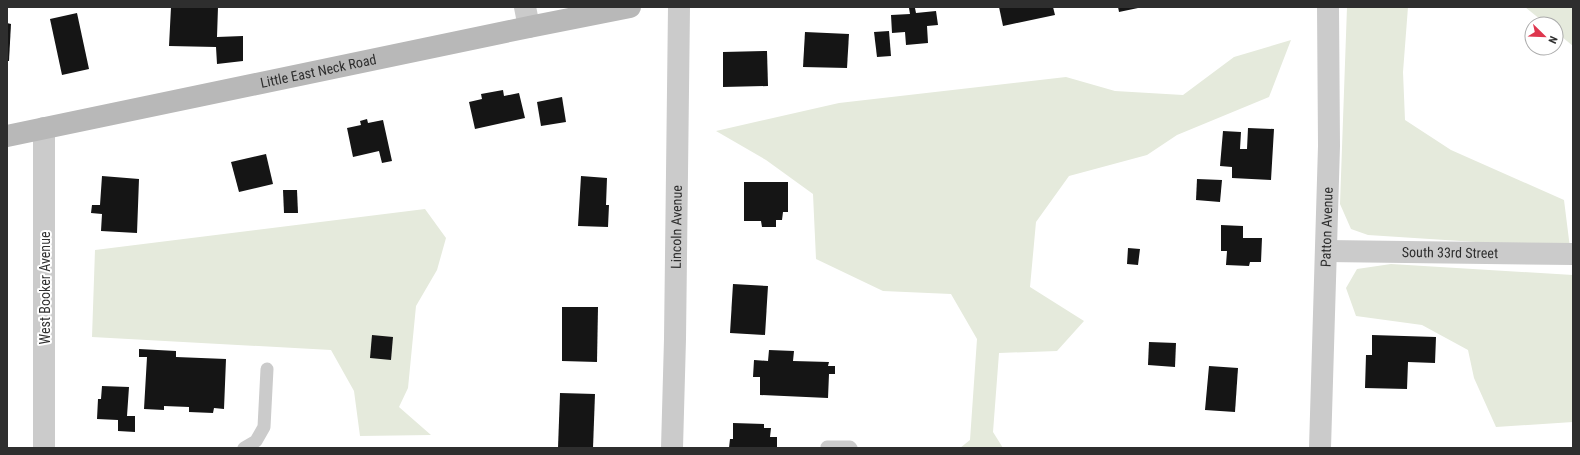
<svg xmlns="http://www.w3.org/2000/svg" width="1580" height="455" viewBox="0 0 1580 455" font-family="'Roboto Condensed',sans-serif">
	<rect width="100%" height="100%" fill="#fff"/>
	<g fill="#e5eadc">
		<polygon points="1347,7 1408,7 1403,72 1405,120 1451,150 1564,200 1570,248 1368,235 1351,229 1340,204"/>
		<polygon points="1525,7 1573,7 1573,46 1556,32 1556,24 1546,24"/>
		<polygon points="1291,40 1269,97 1177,135 1147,155 1069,176 1036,222 1030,287 1084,321 1057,351 999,353 993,432 1003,448 960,448 970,440 977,339 951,294 883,291 816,259 813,194 766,160 716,131 839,103 1066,77 1115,91 1183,95 1234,57"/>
		<polygon points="425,209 446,238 437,270 416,306 408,388 399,407 431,435 360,436 354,391 331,350 92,337 95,250"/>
		<polygon points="1391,264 1573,275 1573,422 1496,427 1474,378 1468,350 1422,325 1356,316 1346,288 1357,269"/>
	</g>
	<g fill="#151515">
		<polygon points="171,7 218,7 217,37 243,36 243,61 217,64 216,47 169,46"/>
		<polygon points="999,7 1053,7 1055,15 1003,26"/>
		<polygon points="1118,7 1138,7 1138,8 1119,12"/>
		<polygon points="909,8 915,8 916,13 936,11 938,25 927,26 928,43 906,45 905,32 892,33 891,15 910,14"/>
		<polygon points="77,13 89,69 62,75 50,19"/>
		<polygon points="7,23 11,24 9,61 7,61"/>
		<polygon points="889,31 891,56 877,57 874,32"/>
		<polygon points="805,32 849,34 847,68 803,67"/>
		<polygon points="767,51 768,86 723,87 723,52"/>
		<polygon points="503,90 504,96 519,93 525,118 475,129 469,102 482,99 481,94"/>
		<polygon points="562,97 566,122 541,126 537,102"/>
		<polygon points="367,119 368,123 383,120 392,161 382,163 379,151 353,157 347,128 361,125 360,121"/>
		<polygon points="1248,128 1274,129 1271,180 1232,178 1232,167 1220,166 1223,131 1241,132 1240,149 1247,149"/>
		<polygon points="266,154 273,184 239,192 231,162"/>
		<polygon points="102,176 139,179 137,233 101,231 102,214 91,213 92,205 100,205"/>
		<polygon points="581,176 607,178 606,205 609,205 608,227 578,226"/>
		<polygon points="1197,179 1222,180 1220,202 1196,200"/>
		<polygon points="744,182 788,182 788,212 783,212 782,220 776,220 776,227 762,227 761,221 744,221"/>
		<polygon points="283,190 297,190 298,213 284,213"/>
		<polygon points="1221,225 1243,226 1243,238 1262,238 1261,262 1250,262 1249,266 1226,265 1227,251 1221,251"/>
		<polygon points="1128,248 1140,249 1138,265 1127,264"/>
		<polygon points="733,284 768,286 765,335 730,333"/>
		<polygon points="562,307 598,307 597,362 562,361"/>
		<polygon points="372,335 393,337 391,360 370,358"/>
		<polygon points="1372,335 1436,337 1435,363 1408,362 1407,389 1365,388 1366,355 1372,355"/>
		<polygon points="1149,342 1176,343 1175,367 1148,365"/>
		<polygon points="139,349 176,351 176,357 226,359 224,409 214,408 213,413 189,412 189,407 164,406 164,410 144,409 147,357 139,357"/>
		<polygon points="769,350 794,351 793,361 829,362 828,366 835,366 835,374 829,374 828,398 760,395 760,377 753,377 754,360 768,361"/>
		<polygon points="1209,366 1238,368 1235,412 1205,410"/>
		<polygon points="102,386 129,387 127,416 135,416 135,432 118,431 118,420 97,419 98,399 101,399"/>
		<polygon points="560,393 595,394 593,448 558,448"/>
		<polygon points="733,423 764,424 764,428 771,428 770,437 777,437 777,448 729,448 730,439 733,439"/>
	</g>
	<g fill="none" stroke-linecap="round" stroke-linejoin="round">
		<g stroke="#cbcbcb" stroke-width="13">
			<polyline points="827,447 850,447 851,448"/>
			<polyline points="244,448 256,441 264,427 267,369"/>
		</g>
		<g stroke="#cbcbcb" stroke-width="22">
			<polyline points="525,7 529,27"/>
			<polyline points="44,128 44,448"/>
			<path id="s1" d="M1326 251 1573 254"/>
			<path id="s2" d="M672 448 675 339 679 7"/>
			<path id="s3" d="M1320 448 1329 146 1328 7"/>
		</g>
		<path stroke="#b8b8b8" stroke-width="22" id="s4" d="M7 136 529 27 630 7"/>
	</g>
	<g text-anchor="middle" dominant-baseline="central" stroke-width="4" stroke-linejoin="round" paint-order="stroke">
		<g font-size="14" fill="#2e2e2e" stroke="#fff">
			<text stroke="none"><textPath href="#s4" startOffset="318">Little East Neck Road</textPath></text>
			<text stroke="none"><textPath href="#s2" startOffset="221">Lincoln Avenue</textPath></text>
			<text stroke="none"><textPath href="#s3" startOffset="221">Patton Avenue</textPath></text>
			<text stroke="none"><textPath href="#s1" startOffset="124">South 33rd Street</textPath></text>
			<text transform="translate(45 288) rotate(-90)">West Booker Avenue</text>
		</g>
	</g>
	<rect width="1580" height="455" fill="none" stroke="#2e2e2e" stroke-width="16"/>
	<g transform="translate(1544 36) rotate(113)"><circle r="19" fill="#ffffff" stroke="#ababab"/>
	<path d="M0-3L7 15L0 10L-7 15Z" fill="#de364e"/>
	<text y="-6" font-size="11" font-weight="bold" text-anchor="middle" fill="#2e2e2e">N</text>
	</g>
</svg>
